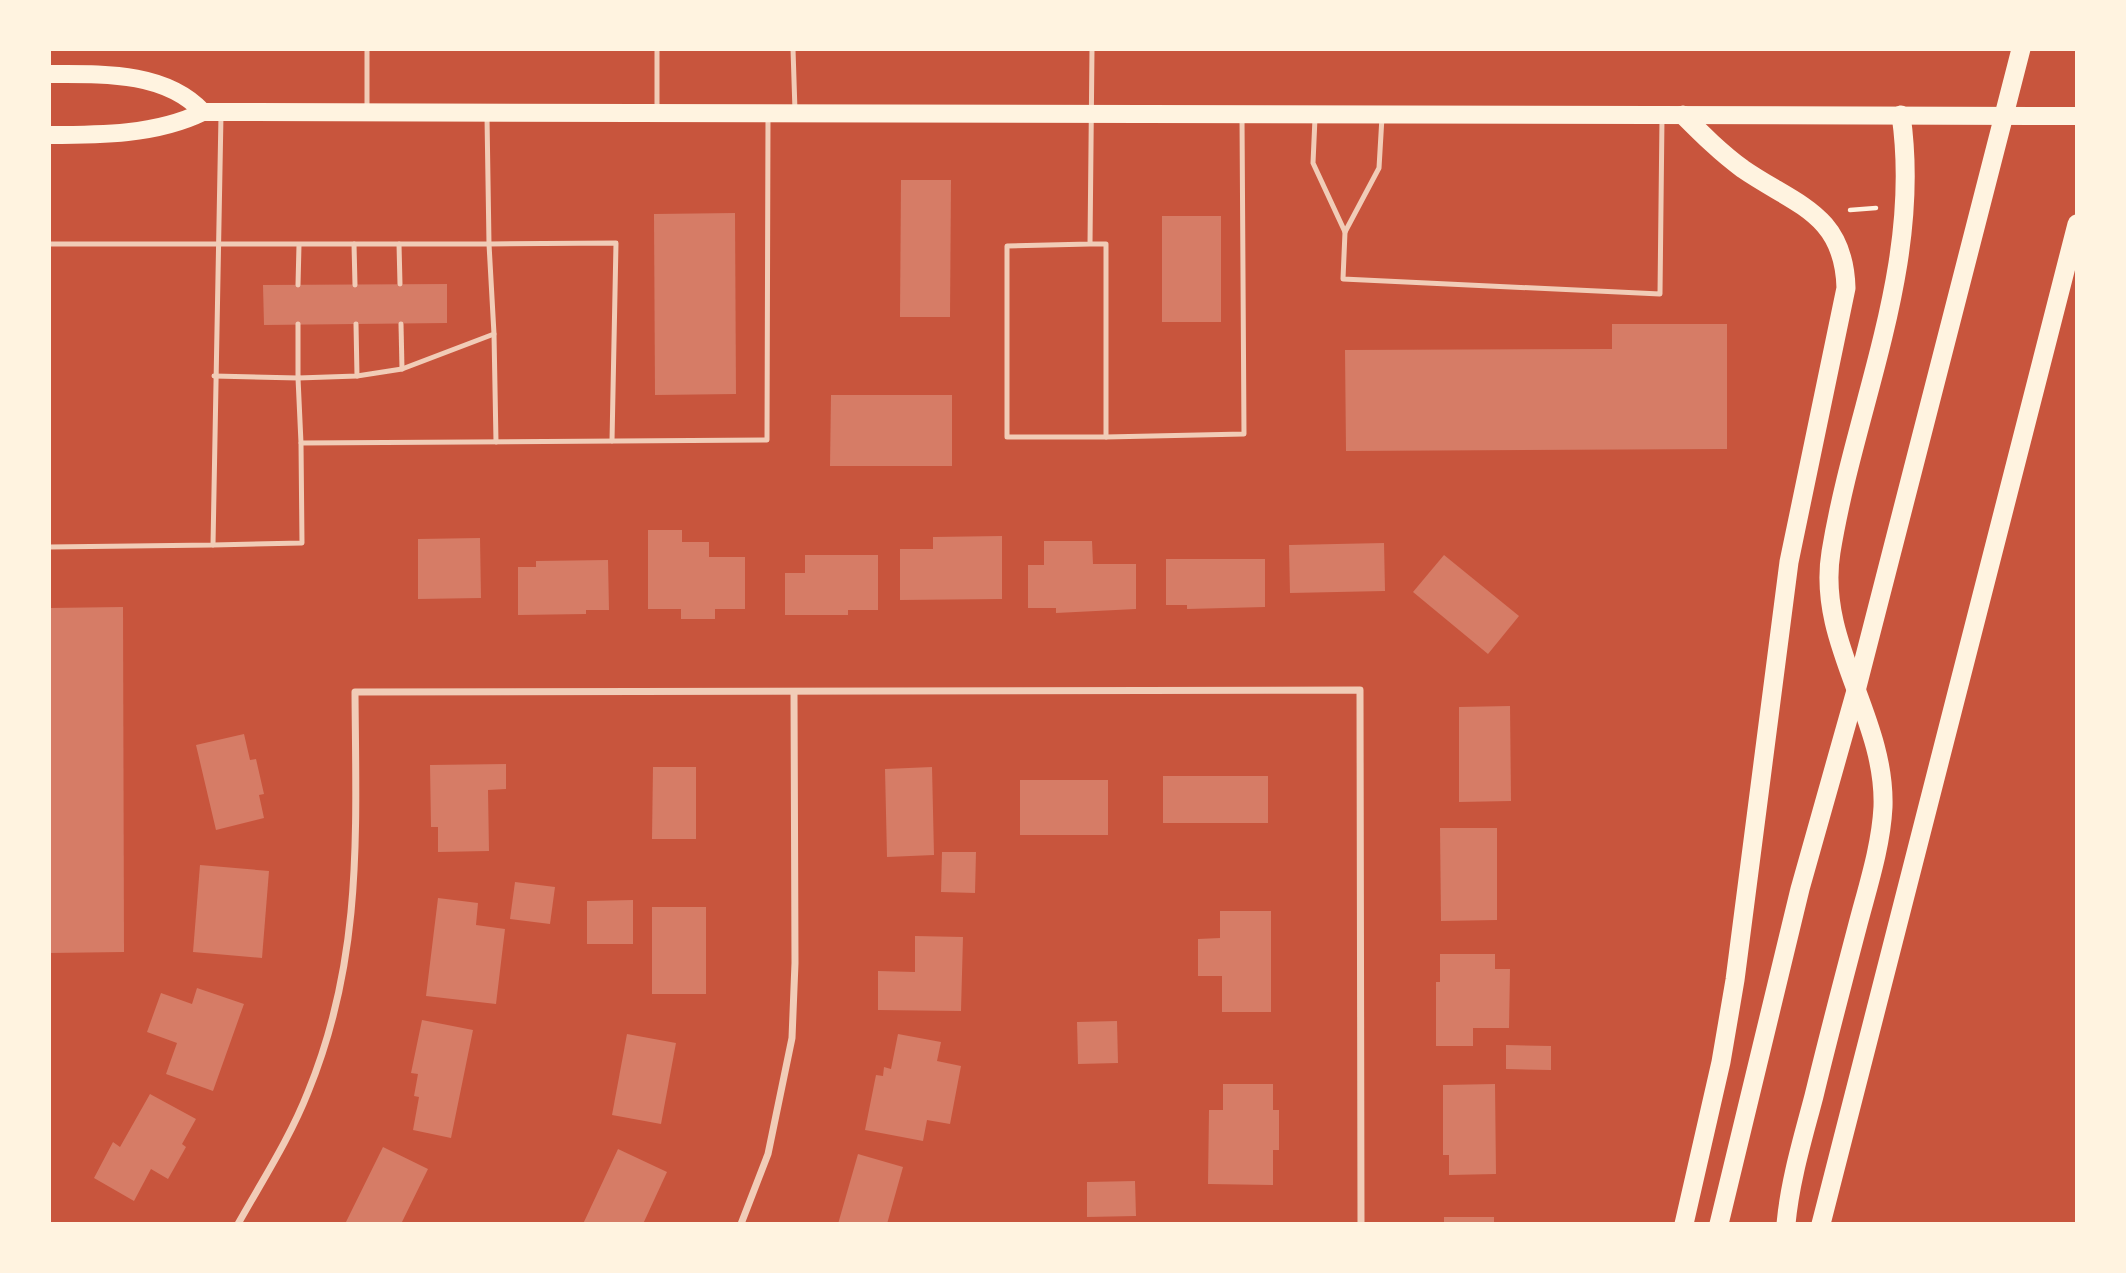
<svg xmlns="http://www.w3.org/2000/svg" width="2126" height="1273" viewBox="0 0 2126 1273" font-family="'IBM Plex Sans',sans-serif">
	<rect width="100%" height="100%" fill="#c8553d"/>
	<g fill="#d67c66">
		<polygon points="901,180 951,180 950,317 900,317"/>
		<polygon points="735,213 736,394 655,395 654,214"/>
		<rect x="1162" y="216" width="59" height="106"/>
		<polygon points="447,284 447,323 264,325 263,285"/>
		<polygon points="1612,324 1727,324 1727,449 1346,451 1345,350 1612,349"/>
		<polygon points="831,395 952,395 952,466 830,466"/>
		<polygon points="648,530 682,530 682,542 709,542 709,557 745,557 745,609 715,609 715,619 681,619 681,609 648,609"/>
		<polygon points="1002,536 1002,599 900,600 900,549 933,549 933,537"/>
		<polygon points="480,538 481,598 418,599 418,539"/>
		<polygon points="1044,541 1092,541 1093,564 1136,564 1136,609 1056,613 1056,608 1028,608 1028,565 1044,565"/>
		<polygon points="1384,543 1385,591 1290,593 1289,545"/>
		<polygon points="805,555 878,555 878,610 848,610 848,615 785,615 785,573 805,573"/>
		<polygon points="1444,555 1519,616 1488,654 1413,592"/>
		<polygon points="1166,559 1265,559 1265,607 1187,609 1187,605 1166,605"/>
		<polygon points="608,560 609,610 586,610 586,614 518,615 518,567 536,567 536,561"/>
		<polygon points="123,607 124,952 49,953 49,608"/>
		<polygon points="1510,706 1511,801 1459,802 1459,707"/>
		<polygon points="244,734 250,760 256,759 264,794 259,795 264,818 216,830 196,745"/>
		<polygon points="506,764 506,789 488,790 489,851 438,852 438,827 431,827 430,765"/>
		<polygon points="653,767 696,767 696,839 652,839"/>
		<polygon points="932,767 934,855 887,857 885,769"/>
		<rect x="1163" y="776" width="105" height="47"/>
		<rect x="1020" y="780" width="88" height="55"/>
		<polygon points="1440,828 1497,828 1497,920 1441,921"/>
		<polygon points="942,852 976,852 975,893 941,892"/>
		<polygon points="200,865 269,871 262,958 193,952"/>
		<polygon points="515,882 555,887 550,924 510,919"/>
		<polygon points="438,898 478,903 476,925 505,929 496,1004 426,996"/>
		<polygon points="633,900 633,944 587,944 587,901"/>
		<rect x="652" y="907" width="54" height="87"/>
		<polygon points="1220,911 1271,911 1271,1012 1222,1012 1222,976 1198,976 1198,939 1220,938"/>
		<polygon points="915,936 963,937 961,1011 878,1010 878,971 915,972"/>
		<polygon points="1440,954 1495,954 1495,969 1510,969 1509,1028 1473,1028 1473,1046 1436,1046 1436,982 1440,982"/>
		<polygon points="197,988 244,1004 213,1091 166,1074 177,1043 147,1032 161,993 192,1004"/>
		<polygon points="422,1020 473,1030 451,1138 413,1130 419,1097 414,1096 418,1074 411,1073"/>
		<polygon points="1117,1021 1118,1063 1078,1064 1077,1022"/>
		<polygon points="627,1034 676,1043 661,1124 612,1115"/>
		<polygon points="898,1034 941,1042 937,1061 961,1066 950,1124 927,1120 923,1141 865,1130 876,1075 883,1076 884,1067 891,1069"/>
		<polygon points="1506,1045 1551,1046 1551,1070 1506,1069"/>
		<polygon points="1223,1084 1273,1084 1273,1110 1279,1110 1279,1150 1273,1150 1273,1185 1208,1184 1209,1110 1223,1110"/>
		<polygon points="1495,1084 1496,1174 1449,1175 1449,1155 1443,1155 1443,1085"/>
		<polygon points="150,1094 196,1119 182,1144 186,1147 168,1179 151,1169 134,1201 94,1178 113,1142 120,1147"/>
		<polygon points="383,1147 428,1169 402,1222 407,1224 345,1224"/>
		<polygon points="618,1149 667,1172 643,1224 583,1224"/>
		<polygon points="858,1154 903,1167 887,1224 838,1224"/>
		<polygon points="1135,1181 1136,1216 1087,1217 1087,1182"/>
		<rect x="1444" y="1217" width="50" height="7"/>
	</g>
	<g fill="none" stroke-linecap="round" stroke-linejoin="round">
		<polyline stroke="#fff3e0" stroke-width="4.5" points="1850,210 1876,208"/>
		<g stroke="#f1ccb7" stroke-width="5">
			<polyline points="367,49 367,110"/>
			<polyline points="793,49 795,111"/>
			<polyline points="657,109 657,49"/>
			<polyline points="1315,118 1313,163 1345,232 1379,168 1382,117"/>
			<polyline points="1345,232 1343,279 1660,294 1662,118"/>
			<polyline points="49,244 489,244 487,117"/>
			<polyline points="354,244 355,285"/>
			<polyline points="399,244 400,284"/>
			<polyline points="1090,244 1007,246 1007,437 1106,437 1106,244 1090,244 1092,49"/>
			<polyline points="298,285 299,245"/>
			<polyline points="298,324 298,378 357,376 402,369 494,334 489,244 616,243 612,441"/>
			<polyline points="356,324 357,376"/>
			<polyline points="401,324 402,369"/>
			<polyline points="494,334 496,442"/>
			<polyline points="214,376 298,378 301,443"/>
			<polyline points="1106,437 1244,434 1242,117"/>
			<polyline points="213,545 302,543 301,443 767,440 768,117"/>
			<polyline points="49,547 213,545 221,115"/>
		</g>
		<g stroke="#f1ccb7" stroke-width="7">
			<path d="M238 1224C262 1181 290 1138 308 1092 363 958 356 833 355 692L1360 690 1361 1224"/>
			<polyline points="741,1224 768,1154 792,1038 795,963 794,692"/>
		</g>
		<g stroke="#fff3e0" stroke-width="18">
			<path d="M49 74C101 74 165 71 203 112"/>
			<path d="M49 135C100 135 156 135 203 112L2077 116"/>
		</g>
		<g stroke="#fff3e0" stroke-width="19">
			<path d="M1683 115C1702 134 1721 153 1743 169 1795 205 1844 213 1846 288L1789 562 1735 980 1721 1062 1684 1224"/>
			<polyline points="1719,1224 1800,889 1857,687 2021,49"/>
			<path d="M1786 1224C1790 1180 1803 1138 1814 1096 1828 1038 1843 981 1858 924 1868 886 1881 846 1883 807 1886 717 1816 643 1831 552 1855 405 1923 267 1901 115"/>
			<polyline points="1821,1224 2077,224"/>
		</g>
	</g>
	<rect width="2126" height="1273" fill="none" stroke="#fff3e0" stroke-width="102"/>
</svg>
